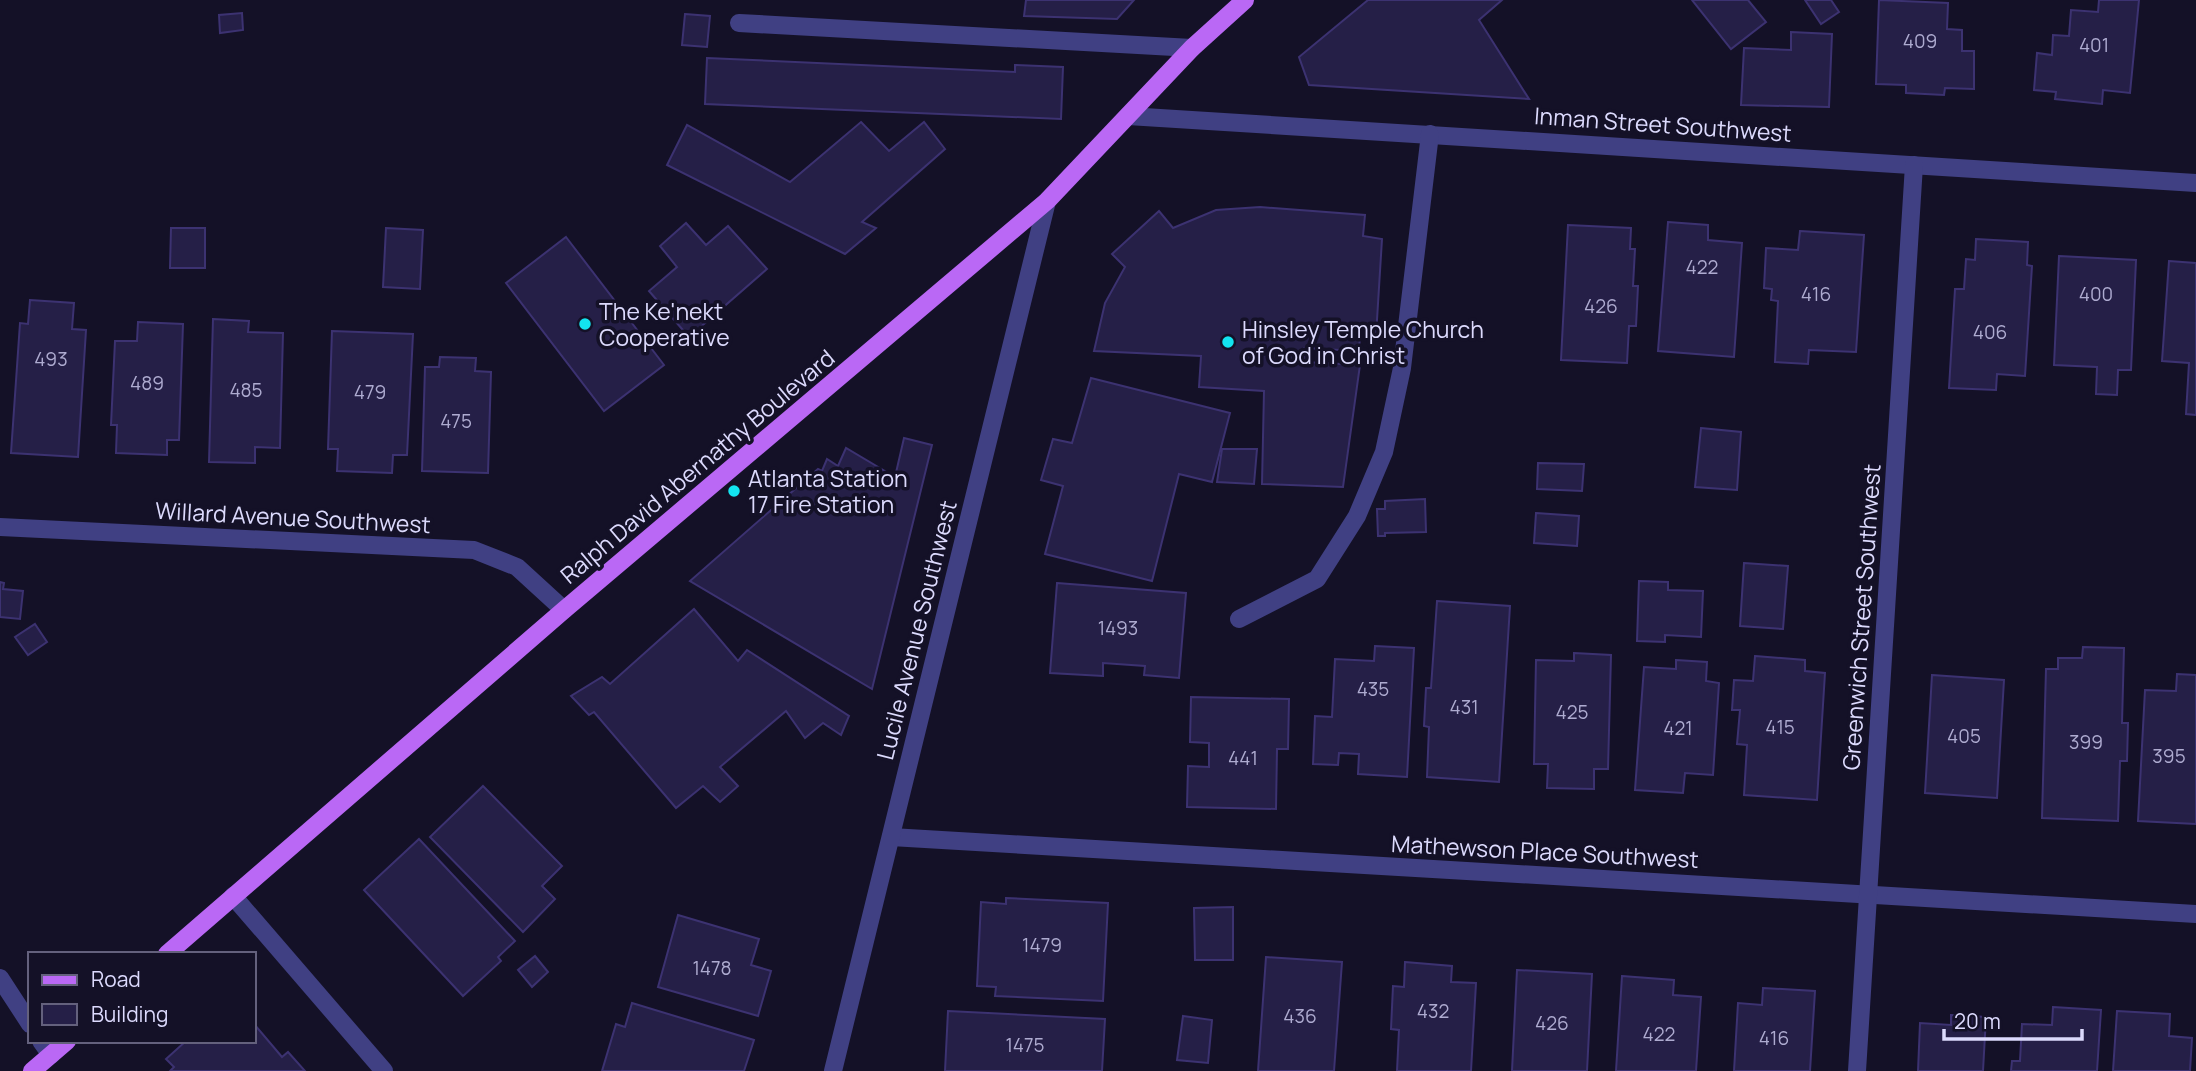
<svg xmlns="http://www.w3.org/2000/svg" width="2196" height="1071" viewBox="0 0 2196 1071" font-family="Manrope,sans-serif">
	<rect width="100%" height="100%" fill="#141127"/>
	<g fill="#251f47" stroke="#3c3271" stroke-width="2">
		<polygon points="1026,0 1134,0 1117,19 1024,16"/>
		<polygon points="1368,0 1502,0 1479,20 1529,99 1309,85 1299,57"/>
		<polygon points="1692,0 1748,0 1766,22 1731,49"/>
		<polygon points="1805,0 1831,0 1839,12 1821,24"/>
		<polygon points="1879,0 1948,3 1947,29 1962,30 1962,51 1974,51 1974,89 1945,88 1944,95 1906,93 1906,85 1876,84"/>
		<polygon points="2099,0 2139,0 2130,93 2103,90 2102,104 2055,99 2056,92 2034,90 2037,53 2052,55 2053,35 2069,36 2071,10 2098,12"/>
		<polygon points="242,13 243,30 220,33 219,15"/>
		<polygon points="685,14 710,16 707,47 682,45"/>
		<polygon points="1791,32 1832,34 1829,107 1741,105 1744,48 1791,50"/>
		<polygon points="707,58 1015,72 1015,65 1063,67 1061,119 705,104"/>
		<polygon points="861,122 889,151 924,122 945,149 862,222 876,228 845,254 667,165 687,125 790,182"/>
		<polygon points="1260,207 1365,215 1363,236 1382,239 1376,336 1360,335 1359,351 1304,348 1305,362 1360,365 1343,487 1262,484 1264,391 1199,387 1201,356 1094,351 1105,303 1125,267 1112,254 1159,211 1173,228 1216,210"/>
		<polygon points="1668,222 1708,225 1708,240 1742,243 1734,357 1658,351"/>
		<polygon points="686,223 706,245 728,226 767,269 689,337 649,291 677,267 660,246"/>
		<polygon points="1568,225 1631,228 1630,249 1635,249 1633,286 1638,286 1636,326 1629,326 1627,363 1561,360"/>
		<polygon points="171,228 205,228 205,268 170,268"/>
		<polygon points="386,228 423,230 420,289 383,287"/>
		<polygon points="1800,231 1864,235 1856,352 1809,350 1808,364 1775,362 1778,301 1771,300 1772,289 1764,288 1766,248 1798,250"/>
		<polygon points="566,237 664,365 604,411 506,283"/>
		<polygon points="1976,239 2028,242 2027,265 2032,266 2025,376 1997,374 1996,390 1949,388 1955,289 1964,289 1966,259 1975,260"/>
		<polygon points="2059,256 2136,260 2131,370 2118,370 2117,395 2096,394 2097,367 2054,365"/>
		<polygon points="2169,261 2196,263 2196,415 2186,414 2189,363 2162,361"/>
		<polygon points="30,300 74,303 72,329 86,330 78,457 11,453 20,323 28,324"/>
		<polygon points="213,319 249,321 248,332 283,333 280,448 255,447 255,463 209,462"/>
		<polygon points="138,322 183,324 179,440 167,440 167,455 116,453 117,425 111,425 115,341 137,341"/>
		<polygon points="332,331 413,334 407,455 393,455 392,473 337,471 338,449 328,449"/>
		<polygon points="440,357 476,358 475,371 491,372 488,473 422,471 425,367 439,367"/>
		<polygon points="1091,378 1230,413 1212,482 1179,474 1152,581 1045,554 1063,486 1041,480 1053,439 1072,443"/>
		<polygon points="1701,428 1741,432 1737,490 1695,487"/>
		<polygon points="904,438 932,445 872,689 690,581 818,469 822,471 827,459 838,466 846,448 895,477"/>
		<polygon points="1222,449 1257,449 1254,484 1217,482"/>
		<polygon points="1538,463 1584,464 1582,491 1537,489"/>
		<polygon points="1425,499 1426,532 1385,533 1385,536 1378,536 1377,509 1385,509 1385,501"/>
		<polygon points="1536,513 1579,516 1577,546 1534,543"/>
		<polygon points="1744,563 1788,566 1783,629 1740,626"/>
		<polygon points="1639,581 1668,582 1668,590 1703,591 1701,637 1665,635 1665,642 1637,641"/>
		<polygon points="0,582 4,583 3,589 23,591 20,619 0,617"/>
		<polygon points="1057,583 1186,593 1179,678 1144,675 1145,666 1103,663 1103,676 1050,673"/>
		<polygon points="1437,601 1510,606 1499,782 1427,777 1429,727 1424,726 1426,688 1431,688"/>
		<polygon points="694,609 738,661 747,650 849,716 841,735 823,723 805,738 786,711 720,767 738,786 720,802 703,786 676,808 594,712 589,715 571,696 602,677 610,684"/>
		<polygon points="35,624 47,642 28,655 15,637"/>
		<polygon points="1375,646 1414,648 1407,777 1358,774 1359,754 1339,753 1338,765 1313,764 1315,716 1332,717 1335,659 1374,661"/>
		<polygon points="2083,647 2124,648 2122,723 2128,723 2127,761 2120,761 2118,821 2042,818 2046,669 2058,669 2058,658 2082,658"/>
		<polygon points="1574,653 1611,655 1608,769 1594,769 1594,789 1547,788 1548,764 1534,764 1536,660 1574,661"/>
		<polygon points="1755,656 1805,660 1805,671 1825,673 1817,800 1744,795 1747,745 1737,744 1740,710 1732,710 1734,680 1753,681"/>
		<polygon points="1676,660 1707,662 1706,681 1719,683 1713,775 1685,773 1683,793 1635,790 1644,667 1676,669"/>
		<polygon points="2177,674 2196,675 2196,824 2138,821 2145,690 2176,691"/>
		<polygon points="1932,675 2004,680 1997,798 1925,793"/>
		<polygon points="1191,697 1289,699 1288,749 1277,749 1276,809 1187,807 1188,766 1209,767 1209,743 1190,742"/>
		<polygon points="483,786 562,866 542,886 555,899 523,932 430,837"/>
		<polygon points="419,839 515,941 498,957 501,961 463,996 364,890"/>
		<polygon points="1006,898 1108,903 1103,1001 995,996 996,987 977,986 981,902 1006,904"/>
		<polygon points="1233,907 1233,960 1195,960 1194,908"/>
		<polygon points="678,915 759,939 751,965 771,971 758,1016 658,987"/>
		<polygon points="535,956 548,972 532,987 518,970"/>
		<polygon points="1266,957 1342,962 1334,1071 1258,1071"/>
		<polygon points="1405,962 1452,966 1451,982 1476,983 1471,1071 1397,1071 1399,1030 1391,1029 1393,986 1404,987"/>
		<polygon points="1517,970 1592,974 1587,1071 1512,1071"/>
		<polygon points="1622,976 1674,980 1673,995 1701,997 1696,1071 1616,1071"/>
		<polygon points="1763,988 1815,991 1810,1071 1734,1071 1738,1003 1762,1005"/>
		<polygon points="632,1003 754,1040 744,1071 602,1071 616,1024 625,1027"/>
		<polygon points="2053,1007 2101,1010 2097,1071 2011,1071 2012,1061 2020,1061 2022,1024 2052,1025"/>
		<polygon points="948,1011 1105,1019 1102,1071 945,1071"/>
		<polygon points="2117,1011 2170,1014 2169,1036 2192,1038 2190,1071 2113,1071"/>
		<polygon points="1951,1015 1986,1017 1983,1071 1918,1071 1920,1023 1951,1025"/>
		<polygon points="1183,1016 1212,1020 1208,1063 1177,1060"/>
		<polygon points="254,1024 282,1057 288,1052 305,1071 170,1071 174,1067 166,1059 186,1041 254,1041"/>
	</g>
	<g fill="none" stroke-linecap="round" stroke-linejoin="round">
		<g stroke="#404083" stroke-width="18">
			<polyline points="739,23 1192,48"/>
			<polyline points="1128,116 2196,183"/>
			<polyline points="0,527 474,550 517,567 564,610"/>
			<polyline points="1239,619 1317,579 1357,516 1384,452 1402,368 1430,134"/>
			<polyline points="891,837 2196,914"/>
			<polyline points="233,896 384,1071"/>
			<polyline points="0,978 30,1024"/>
			<polyline points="41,1041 51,1055"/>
			<polyline points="833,1071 1047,201"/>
			<polyline points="1857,1071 1914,165"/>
		</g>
		<g stroke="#ba68f5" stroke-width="18">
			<polyline points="167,954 564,610 1047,201 1192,48 1245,0"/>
			<polyline points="32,1071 67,1041"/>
		</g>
	</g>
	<g fill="#13e4f0" stroke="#141127" stroke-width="2.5">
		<circle cx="585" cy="324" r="7"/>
		<circle cx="1228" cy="342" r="7"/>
		<circle cx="734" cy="491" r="7"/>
	</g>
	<g text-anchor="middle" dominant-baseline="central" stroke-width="7" stroke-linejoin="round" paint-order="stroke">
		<g font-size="19" fill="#aeabd0">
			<text x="1920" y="41">409</text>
			<text x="2094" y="45">401</text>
			<text x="1702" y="267">422</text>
			<text x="1816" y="294">416</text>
			<text x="2096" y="294">400</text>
			<text x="1601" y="306">426</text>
			<text x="1990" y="332">406</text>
			<text x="51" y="359">493</text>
			<text x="147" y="383">489</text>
			<text x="246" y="390">485</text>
			<text x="370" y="392">479</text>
			<text x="456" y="421">475</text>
			<text x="1118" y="628">1493</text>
			<text x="1373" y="689">435</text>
			<text x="1464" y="707">431</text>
			<text x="1572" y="712">425</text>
			<text x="1780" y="727">415</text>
			<text x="1678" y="728">421</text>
			<text x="1964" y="736">405</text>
			<text x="2086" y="742">399</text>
			<text x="2169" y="756">395</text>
			<text x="1243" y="758">441</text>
			<text x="1042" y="945">1479</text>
			<text x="712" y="968">1478</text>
			<text x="1433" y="1011">432</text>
			<text x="1300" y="1016">436</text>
			<text x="1552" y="1023">426</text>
			<text x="1659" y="1034">422</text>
			<text x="1774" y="1038">416</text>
			<text x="1025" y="1045">1475</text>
		</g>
		<g font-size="23" fill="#dcdafd" stroke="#141127">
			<text transform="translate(1663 124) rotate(4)">Inman Street Southwest</text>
			<text transform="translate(697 466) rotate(-40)">Ralph David Abernathy Boulevard</text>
			<text transform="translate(293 517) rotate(3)">Willard Avenue Southwest</text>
			<text transform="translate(1861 617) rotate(-86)">Greenwich Street Southwest</text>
			<text transform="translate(916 630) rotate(-76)">Lucile Avenue Southwest</text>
			<text transform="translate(1545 851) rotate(3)">Mathewson Place Southwest</text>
		</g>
		<g font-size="23" fill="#dcdafd" stroke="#141127" text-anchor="start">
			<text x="599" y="311">The Ke'nekt<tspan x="599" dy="26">Cooperative</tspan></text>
			<text x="1242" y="329">Hinsley Temple Church<tspan x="1242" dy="26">of God in Christ</tspan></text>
			<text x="748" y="478">Atlanta Station<tspan x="748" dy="26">17 Fire Station</tspan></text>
		</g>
	</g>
	<rect x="28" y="952" width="228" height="91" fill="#141127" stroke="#64617d" stroke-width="2"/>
	<rect x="42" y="975" width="35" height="10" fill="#ba68f5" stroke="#64617d" stroke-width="2"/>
	<text x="91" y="987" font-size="21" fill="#dcdafd">Road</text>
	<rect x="42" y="1004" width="35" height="21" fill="#251f47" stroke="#64617d" stroke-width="2"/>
	<text x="91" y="1022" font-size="21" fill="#dcdafd">Building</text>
	<path d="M1944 1029v10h138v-10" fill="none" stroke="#dcdafd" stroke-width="3.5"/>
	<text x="1954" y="1029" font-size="21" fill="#dcdafd" stroke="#141127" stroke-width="5" paint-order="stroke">20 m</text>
</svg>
